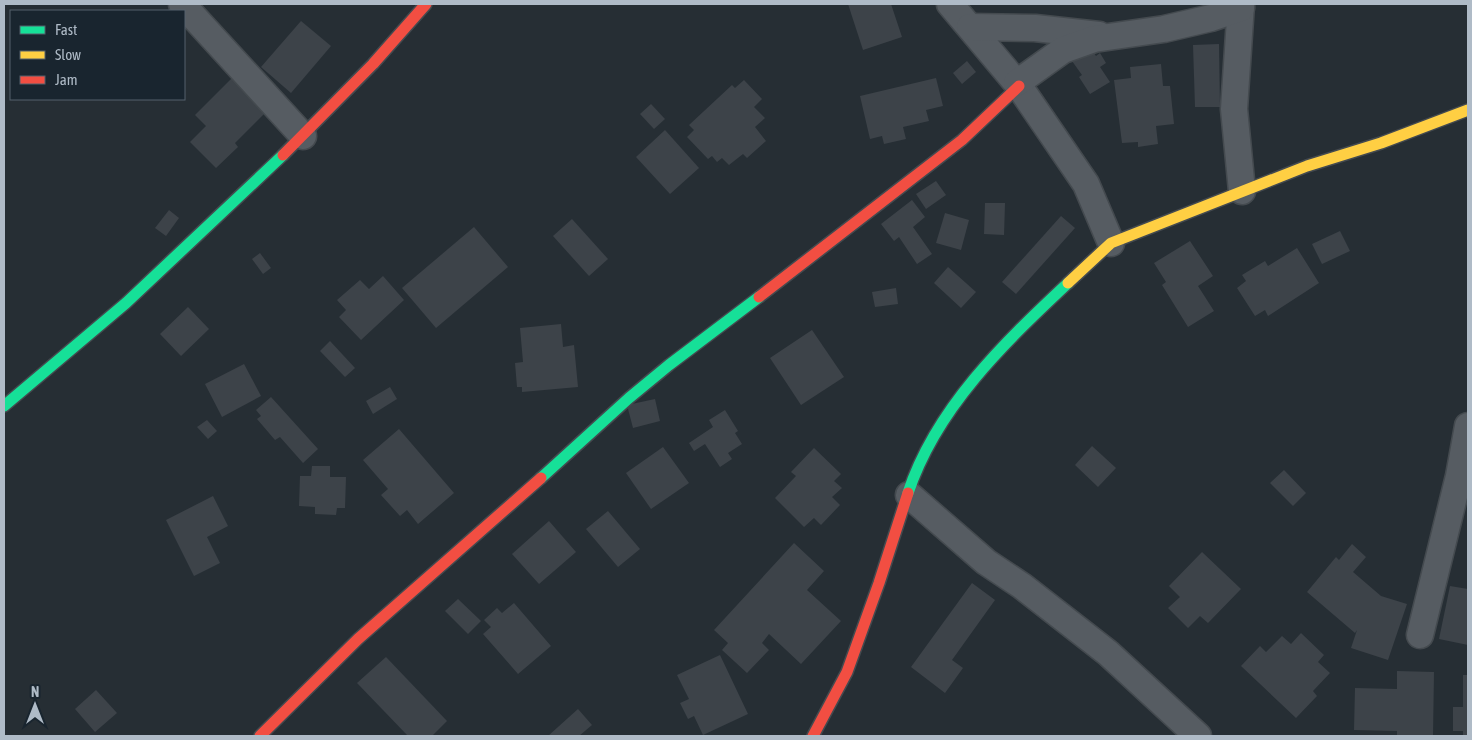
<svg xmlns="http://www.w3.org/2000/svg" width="1472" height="740" viewBox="0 0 1472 740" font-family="'Asap Condensed',sans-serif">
	<rect width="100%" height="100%" fill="#262e34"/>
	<g fill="#3d4349">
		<polygon points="848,4 891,4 902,37 863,50"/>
		<polygon points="301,21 331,46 291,93 261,67"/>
		<polygon points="1219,44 1220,107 1195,107 1193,45"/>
		<polygon points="1091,49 1096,56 1100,53 1106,63 1100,67 1110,82 1090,94 1079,77 1082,75 1072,61"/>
		<polygon points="967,61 976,72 962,84 953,73"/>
		<polygon points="1161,64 1163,86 1170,86 1174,124 1156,126 1158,144 1138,147 1138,142 1122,143 1114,80 1131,78 1130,67"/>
		<polygon points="237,73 271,107 235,143 238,147 216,168 190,142 206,126 195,115"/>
		<polygon points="936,78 943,106 926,110 929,121 903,127 906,139 884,144 882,136 870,139 860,96"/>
		<polygon points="744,80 762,99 754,107 765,118 755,127 766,141 747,158 743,154 729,165 722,158 717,162 712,156 708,159 687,137 694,130 689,125 732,85 735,88"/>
		<polygon points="651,104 665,119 654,129 640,114"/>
		<polygon points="665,130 699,168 670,194 636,157"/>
		<polygon points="936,181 946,195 926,209 916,194"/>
		<polygon points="912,200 925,217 913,227 932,254 917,264 899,237 894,241 881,224"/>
		<polygon points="985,203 1005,203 1004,235 984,234"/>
		<polygon points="169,210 179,218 166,236 155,228"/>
		<polygon points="945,213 969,220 961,250 936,243"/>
		<polygon points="1061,216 1075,228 1016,294 1002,282"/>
		<polygon points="572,219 608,259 589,276 553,236"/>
		<polygon points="474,227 508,267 436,328 402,288"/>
		<polygon points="1340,231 1350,251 1322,264 1312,244"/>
		<polygon points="1190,241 1213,276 1198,286 1214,311 1188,327 1162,285 1166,282 1154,263"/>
		<polygon points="1297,248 1319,283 1268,316 1265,310 1255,316 1237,288 1246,281 1242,275 1265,261 1268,266"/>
		<polygon points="260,253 271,268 263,274 252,259"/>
		<polygon points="948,267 976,292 961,308 934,283"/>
		<polygon points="383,276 404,300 361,340 339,317 346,310 337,300 360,280 369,289"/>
		<polygon points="896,288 898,304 875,307 872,292"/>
		<polygon points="188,307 209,329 181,356 160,334"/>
		<polygon points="561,324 563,347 574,345 578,387 522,392 522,387 517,387 515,363 523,362 520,328"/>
		<polygon points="812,330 844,377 801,405 770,358"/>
		<polygon points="330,341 355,368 345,377 320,351"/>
		<polygon points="244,364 261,396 222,417 205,384"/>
		<polygon points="390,387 397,399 373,414 366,401"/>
		<polygon points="271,397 318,449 303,463 280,437 275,440 257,419 261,416 256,410"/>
		<polygon points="655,399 660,421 633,428 627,405"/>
		<polygon points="725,410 738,431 735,433 742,444 728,453 732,459 720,467 705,444 694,451 689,443 713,427 709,420"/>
		<polygon points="207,420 217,431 208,439 197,427"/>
		<polygon points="399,429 454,493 418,524 407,510 400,516 381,495 388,489 363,460"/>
		<polygon points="1092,446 1116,468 1098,487 1075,465"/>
		<polygon points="663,447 689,483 651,509 626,473"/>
		<polygon points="814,448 841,474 834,481 842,488 832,497 840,505 821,525 814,518 804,527 775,498 796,476 791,472"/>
		<polygon points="312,466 330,466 330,477 346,477 345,508 337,508 336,515 315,514 315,507 299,506 300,476 311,476"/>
		<polygon points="1284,470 1306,493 1293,506 1270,483"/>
		<polygon points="213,496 228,526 207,537 220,563 194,576 166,520"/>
		<polygon points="608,511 640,549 618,567 586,529"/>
		<polygon points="549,521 576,552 539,584 512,554"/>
		<polygon points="794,543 824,571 807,590 841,621 801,664 769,634 762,643 769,650 747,673 722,650 728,643 714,630"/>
		<polygon points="1352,544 1366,557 1353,572 1381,596 1407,604 1388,660 1351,648 1357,630 1355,633 1307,592 1336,557 1339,560"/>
		<polygon points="1202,552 1241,589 1208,623 1200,616 1188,628 1168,608 1180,597 1169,586"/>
		<polygon points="972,583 995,600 952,660 963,668 945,693 911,667"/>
		<polygon points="1450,586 1468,589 1468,645 1439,639"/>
		<polygon points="458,599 481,621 468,634 445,611"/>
		<polygon points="514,603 551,646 518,674 483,634 491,627 484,620 497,608 502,613"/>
		<polygon points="1301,633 1324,655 1318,662 1330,673 1313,691 1317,696 1296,718 1241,666 1260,646 1266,652 1282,636 1291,644"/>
		<polygon points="720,655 748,714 703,735 694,716 688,719 680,703 689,699 677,675"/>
		<polygon points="386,657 447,721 432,736 408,736 357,683"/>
		<polygon points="1397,671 1434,672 1433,736 1397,736 1397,731 1354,730 1355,688 1397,689"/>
		<polygon points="1463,675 1468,675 1468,736 1463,736 1463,731 1453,731 1453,707 1463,707"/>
		<polygon points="96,690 117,713 95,732 75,709"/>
		<polygon points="578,709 592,725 579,736 548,736"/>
	</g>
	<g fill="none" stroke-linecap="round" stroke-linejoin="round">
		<defs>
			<g id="street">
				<polyline points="182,4 303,136"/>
				<polyline points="950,4 1019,86 1086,184 1111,243"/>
				<polyline points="1241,4 1234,109 1242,191"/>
				<polyline points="970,27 1035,28 1099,35"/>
				<polyline points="1017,83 1063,50 1094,39 1164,29 1211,18 1241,8"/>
				<polyline points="909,495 986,562 1022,586 1108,653 1198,736"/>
				<polyline points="1420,635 1459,476 1468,426"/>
			</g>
			<g id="fast">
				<polyline points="4,406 126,303 283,155"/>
				<polyline points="541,478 629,398 669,365 759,297"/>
				<path d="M908 493C936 408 1004 343 1068 283"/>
			</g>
			<polyline id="slow" points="1068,283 1111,243 1307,166 1381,143 1468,110"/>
			<g id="jam">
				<polyline points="283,155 373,64 426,4"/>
				<polyline points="759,297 962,140 1019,86"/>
				<polyline points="260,736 358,639 541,478"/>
				<polyline points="813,736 847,672 879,583 908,493"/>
			</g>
		</defs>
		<use href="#street" stroke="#444a4f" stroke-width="29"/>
		<use href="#fast" stroke="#444a4f" stroke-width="14"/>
		<use href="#slow" stroke="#444a4f" stroke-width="14"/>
		<use href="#jam" stroke="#444a4f" stroke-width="14"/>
		<use href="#street" stroke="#565c62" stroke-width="26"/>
		<use href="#fast" stroke="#16e098" stroke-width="11"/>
		<use href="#slow" stroke="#ffcf43" stroke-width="11"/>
		<use href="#jam" stroke="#f24e42" stroke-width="11"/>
	</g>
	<rect width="1472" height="740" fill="none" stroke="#afbbc7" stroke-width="10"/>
	<rect x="10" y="10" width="175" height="90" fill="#19252f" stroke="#55616c"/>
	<rect x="20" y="26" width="25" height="8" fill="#16e098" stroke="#55616c"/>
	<text x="55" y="35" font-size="15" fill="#afbbc7">Fast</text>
	<rect x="20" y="51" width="25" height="8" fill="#ffcf43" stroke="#55616c"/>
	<text x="55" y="60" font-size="15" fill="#afbbc7">Slow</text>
	<rect x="20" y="76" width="25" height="8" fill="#f24e42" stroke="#55616c"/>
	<text x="55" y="85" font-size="15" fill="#afbbc7">Jam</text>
	<g transform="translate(35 705)" stroke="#19252f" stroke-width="4" paint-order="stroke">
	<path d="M0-4L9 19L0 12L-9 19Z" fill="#afbbc7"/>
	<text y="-8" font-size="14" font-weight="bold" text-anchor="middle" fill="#afbbc7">N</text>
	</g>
</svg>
